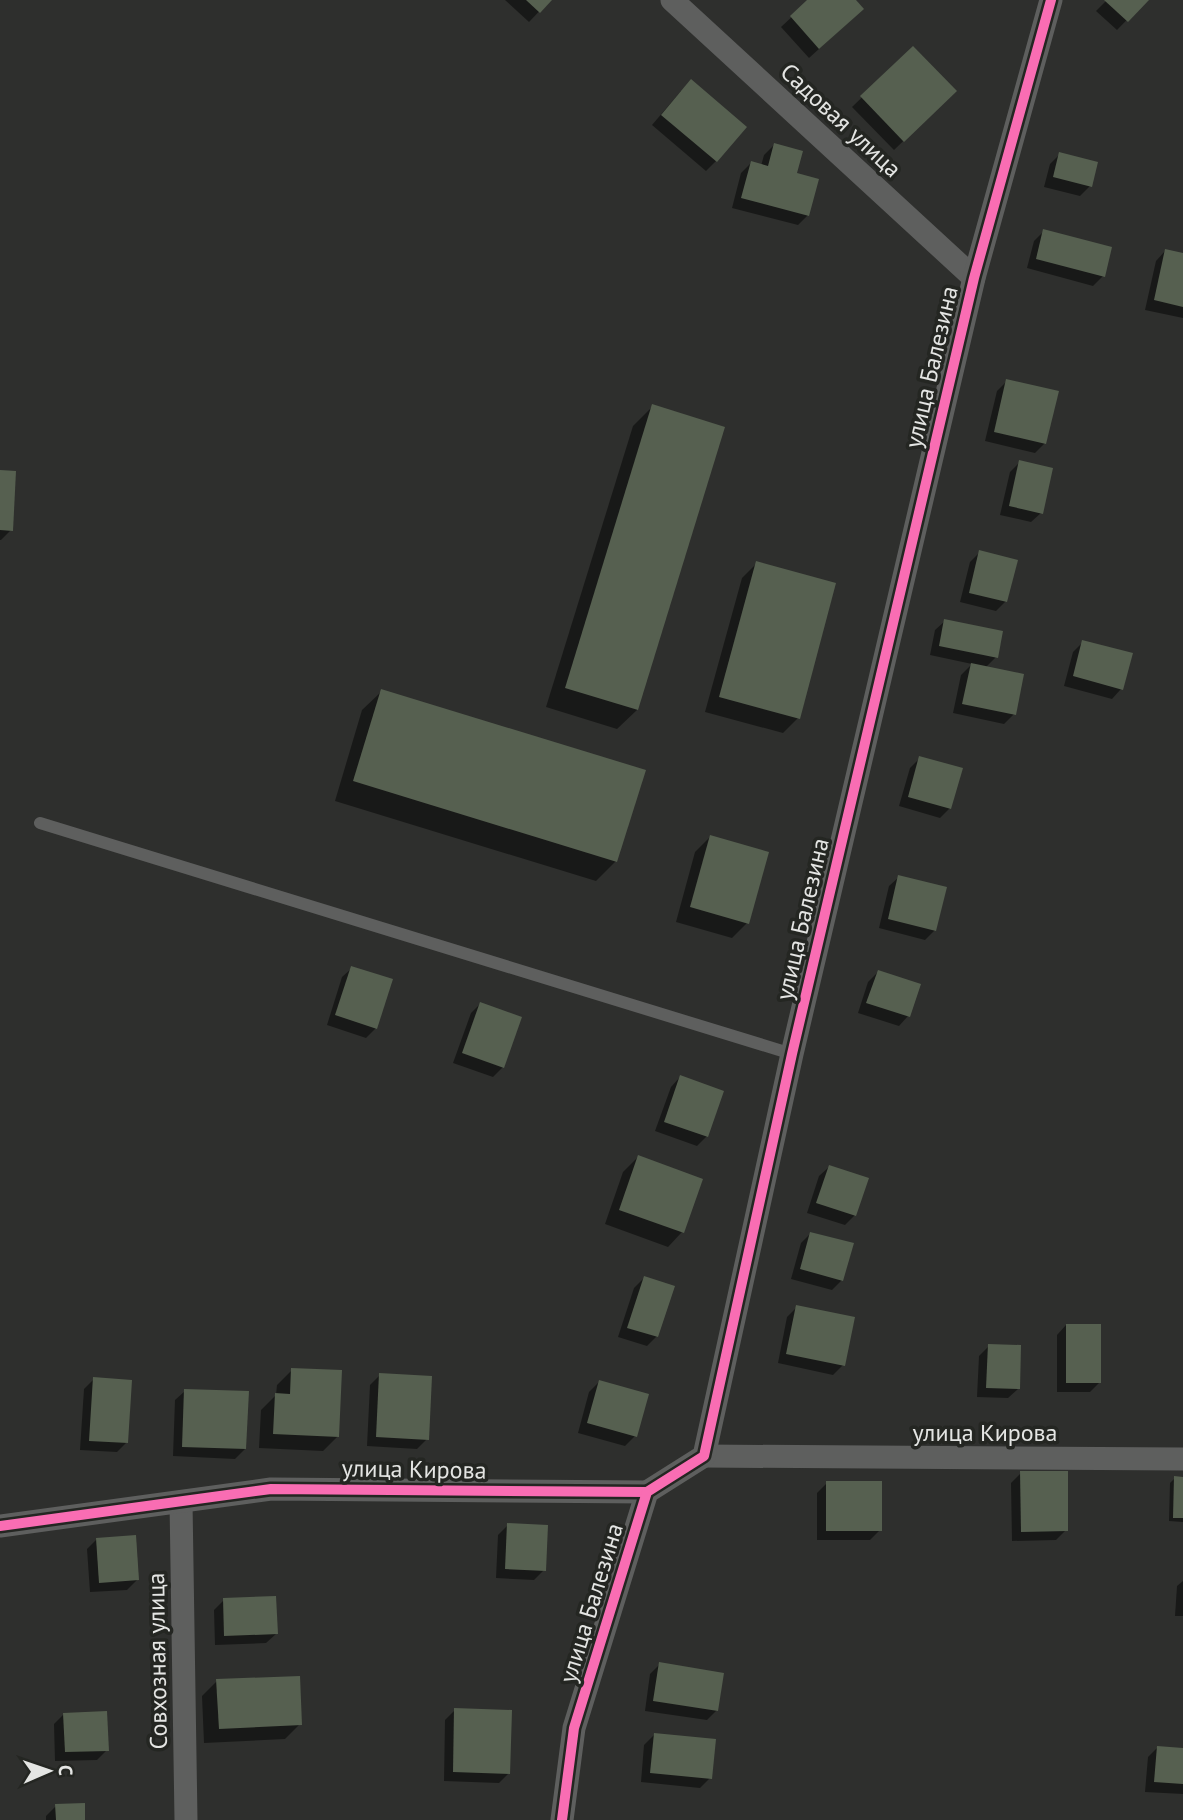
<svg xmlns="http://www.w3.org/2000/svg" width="1183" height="1820" viewBox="0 0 1183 1820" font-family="'PT Sans',sans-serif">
	<rect width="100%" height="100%" fill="#2e2f2d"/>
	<g fill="#0007">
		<polygon points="505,0 550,0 529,22"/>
		<polygon points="810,0 854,0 852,19 809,58 781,27"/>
		<polygon points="1107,0 1146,0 1117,30 1096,11"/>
		<polygon points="913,48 955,91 894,150 852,107"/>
		<polygon points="681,91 716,161 706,171 652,125"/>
		<polygon points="774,145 808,215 798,225 732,208 741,173 751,163 761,166 764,155"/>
		<polygon points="1060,154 1090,186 1080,196 1044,187 1050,164"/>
		<polygon points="1044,231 1103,276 1093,286 1027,268 1034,241"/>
		<polygon points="1165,251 1183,255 1183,318 1145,310 1156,261"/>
		<polygon points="1007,381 1045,443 1035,453 985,441 997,391"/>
		<polygon points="653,406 637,710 617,729 546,707 633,426"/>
		<polygon points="1020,462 1041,513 1031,522 1000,515 1010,472"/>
		<polygon points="0,471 11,530 1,540 0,540"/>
		<polygon points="980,552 1006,601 996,611 960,602 970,562"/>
		<polygon points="757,563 798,718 783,733 705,712 742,578"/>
		<polygon points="945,621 996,657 985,668 1014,714 1004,724 953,713 961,675 972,664 930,655 935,630"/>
		<polygon points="1083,642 1121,689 1112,699 1064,686 1073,652"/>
		<polygon points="382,691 616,861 596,881 335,801 362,710"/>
		<polygon points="920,758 950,808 940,818 899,806 910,768"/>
		<polygon points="710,837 747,923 732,938 676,922 695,852"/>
		<polygon points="899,877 935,930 925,940 879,928 889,886"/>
		<polygon points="352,968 376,1028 366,1038 327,1025 342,977"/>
		<polygon points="878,972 908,1016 899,1026 858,1013 868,982"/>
		<polygon points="480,1004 503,1067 493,1077 453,1063 471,1013"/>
		<polygon points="680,1077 707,1136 697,1146 655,1131 671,1087"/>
		<polygon points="638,1157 682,1232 668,1247 605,1224 623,1172"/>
		<polygon points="829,1167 855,1215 845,1225 807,1213 819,1176"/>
		<polygon points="811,1233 842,1280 832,1290 791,1279 801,1243"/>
		<polygon points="644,1278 657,1336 647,1346 618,1337 634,1288"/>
		<polygon points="797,1307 843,1365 833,1375 778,1363 787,1317"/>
		<polygon points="1066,1325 1100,1382 1090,1392 1057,1392 1057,1335"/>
		<polygon points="989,1346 1018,1389 1008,1398 977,1397 979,1356"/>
		<polygon points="292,1370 338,1436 323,1451 259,1448 261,1410 276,1395 277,1385"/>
		<polygon points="380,1375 427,1439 417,1449 367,1446 370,1385"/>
		<polygon points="94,1379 127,1442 117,1452 80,1450 84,1389"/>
		<polygon points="599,1382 635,1436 625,1446 578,1433 589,1392"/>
		<polygon points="185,1391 245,1449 235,1459 173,1456 175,1400"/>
		<polygon points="1021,1473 1066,1530 1056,1540 1012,1541 1011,1483"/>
		<polygon points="1175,1478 1183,1478 1183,1522 1169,1521 1170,1483"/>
		<polygon points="827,1483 880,1530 870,1540 817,1540 817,1493"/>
		<polygon points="508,1525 544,1570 534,1580 496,1578 498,1535"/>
		<polygon points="97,1539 137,1580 127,1590 90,1592 87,1549"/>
		<polygon points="1183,1581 1183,1616 1175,1616 1177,1586"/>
		<polygon points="224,1600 276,1634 266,1643 215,1645 214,1610"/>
		<polygon points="660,1664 717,1710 707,1720 645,1711 650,1674"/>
		<polygon points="217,1681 300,1724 285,1739 204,1743 202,1696"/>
		<polygon points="455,1710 509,1773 499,1783 444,1781 445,1720"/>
		<polygon points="64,1714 107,1750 97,1760 55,1761 54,1724"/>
		<polygon points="654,1735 710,1778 700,1788 641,1782 644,1745"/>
		<polygon points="1158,1747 1183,1749 1183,1794 1145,1792 1148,1757"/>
		<polygon points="56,1806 83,1820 46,1820 46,1816"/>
	</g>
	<g fill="#566050">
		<polygon points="526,0 552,0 540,13"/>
		<polygon points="807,0 856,0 864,9 819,49 790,16"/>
		<polygon points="1104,0 1149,0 1128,22"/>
		<polygon points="913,46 957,91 904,142 860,96"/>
		<polygon points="691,79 747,127 717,162 661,115"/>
		<polygon points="774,143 803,151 797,173 819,179 809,216 741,198 751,161 768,166"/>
		<polygon points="1059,152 1098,162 1092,187 1053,177"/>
		<polygon points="1043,229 1112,247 1105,277 1036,259"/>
		<polygon points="1165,249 1183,253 1183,307 1154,300"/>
		<polygon points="1006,379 1059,391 1046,444 994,432"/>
		<polygon points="652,404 725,427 638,710 565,688"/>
		<polygon points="1019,460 1053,468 1043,514 1009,506"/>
		<polygon points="0,470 16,471 13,531 0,530"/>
		<polygon points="979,550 1018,560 1007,602 969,593"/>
		<polygon points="756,561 836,583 800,719 719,697"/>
		<polygon points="944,619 1003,631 998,658 939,646"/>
		<polygon points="1082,640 1133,653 1123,690 1073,676"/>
		<polygon points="971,663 1024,674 1016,715 962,704"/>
		<polygon points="381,689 646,770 617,862 353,781"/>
		<polygon points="919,756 963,768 951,809 908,797"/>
		<polygon points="710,835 769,852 749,924 690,907"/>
		<polygon points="898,875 947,887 936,931 888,919"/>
		<polygon points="351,966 393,979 377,1029 335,1015"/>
		<polygon points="878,970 921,984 910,1017 866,1003"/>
		<polygon points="480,1002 522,1017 504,1068 462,1053"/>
		<polygon points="680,1075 724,1091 708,1137 664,1122"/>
		<polygon points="638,1155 703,1179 684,1233 619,1210"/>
		<polygon points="829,1165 869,1178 856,1216 816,1203"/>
		<polygon points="810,1232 854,1243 843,1281 800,1269"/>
		<polygon points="644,1276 675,1286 658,1337 627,1328"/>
		<polygon points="796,1305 855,1317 845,1366 786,1354"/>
		<rect x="1066" y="1324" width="35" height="59"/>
		<polygon points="988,1344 1021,1345 1020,1389 986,1388"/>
		<polygon points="291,1368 342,1370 339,1437 273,1434 275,1393 290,1394"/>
		<polygon points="379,1373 432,1376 429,1440 376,1437"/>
		<polygon points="93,1377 132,1380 128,1443 89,1441"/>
		<polygon points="599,1380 649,1394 637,1437 587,1423"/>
		<polygon points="184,1389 249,1391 246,1449 182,1447"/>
		<polygon points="1020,1471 1068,1471 1068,1531 1021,1532"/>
		<polygon points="1174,1476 1183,1477 1183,1518 1173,1518"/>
		<rect x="826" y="1481" width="56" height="50"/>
		<polygon points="507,1523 548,1525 546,1571 505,1569"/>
		<polygon points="136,1535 139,1580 99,1583 96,1538"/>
		<polygon points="276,1596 278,1634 224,1636 223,1598"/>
		<polygon points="659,1662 724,1673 718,1711 653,1701"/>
		<polygon points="300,1676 302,1725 219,1729 216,1679"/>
		<polygon points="454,1708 512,1710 510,1774 453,1772"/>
		<polygon points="107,1711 109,1751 65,1752 63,1713"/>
		<polygon points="654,1733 716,1739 712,1779 650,1773"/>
		<polygon points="1157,1746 1183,1748 1183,1784 1154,1782"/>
		<polygon points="85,1803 85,1820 56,1820 55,1804"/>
	</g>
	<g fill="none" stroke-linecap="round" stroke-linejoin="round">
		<polyline stroke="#5e5f5e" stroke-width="12" points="40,823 792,1054"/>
		<g stroke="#5e5f5e" stroke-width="23">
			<polyline points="672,0 974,278"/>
			<polyline points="704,1456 1183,1459"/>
			<polyline points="181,1502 186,1820"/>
			<polyline points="0,1526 271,1489 647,1492"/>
			<polyline points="562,1820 574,1728 647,1492 704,1456 792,1054 974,278 1051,0"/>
		</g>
		<defs>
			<g id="cycleway">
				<polyline points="0,1526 271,1489 647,1492"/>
				<polyline points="562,1820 574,1728 647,1492 704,1456 792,1054 974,278 1051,0"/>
			</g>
		</defs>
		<use href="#cycleway" stroke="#242622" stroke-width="15"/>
		<use href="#cycleway" stroke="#f96db3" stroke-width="10"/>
	</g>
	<g text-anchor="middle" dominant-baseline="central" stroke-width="7" stroke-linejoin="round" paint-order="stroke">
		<g font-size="24" fill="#e4e5e3" stroke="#242622">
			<text transform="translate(841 120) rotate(43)">Садовая улица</text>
			<text transform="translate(931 367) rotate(-77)">улица Балезина</text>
			<text transform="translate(802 919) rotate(-77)">улица Балезина</text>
			<text x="985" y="1432">улица Кирова</text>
			<text transform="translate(414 1469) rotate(1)">улица Кирова</text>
			<text transform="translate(591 1603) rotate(-73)">улица Балезина</text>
			<text transform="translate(157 1661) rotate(-91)">Совхозная улица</text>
		</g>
	</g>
	<g transform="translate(49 1771) rotate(88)" stroke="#242622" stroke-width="5" paint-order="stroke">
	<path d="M0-5L12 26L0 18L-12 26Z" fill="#e4e5e3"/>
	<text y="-10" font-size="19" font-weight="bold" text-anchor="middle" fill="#e4e5e3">С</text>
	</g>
</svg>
